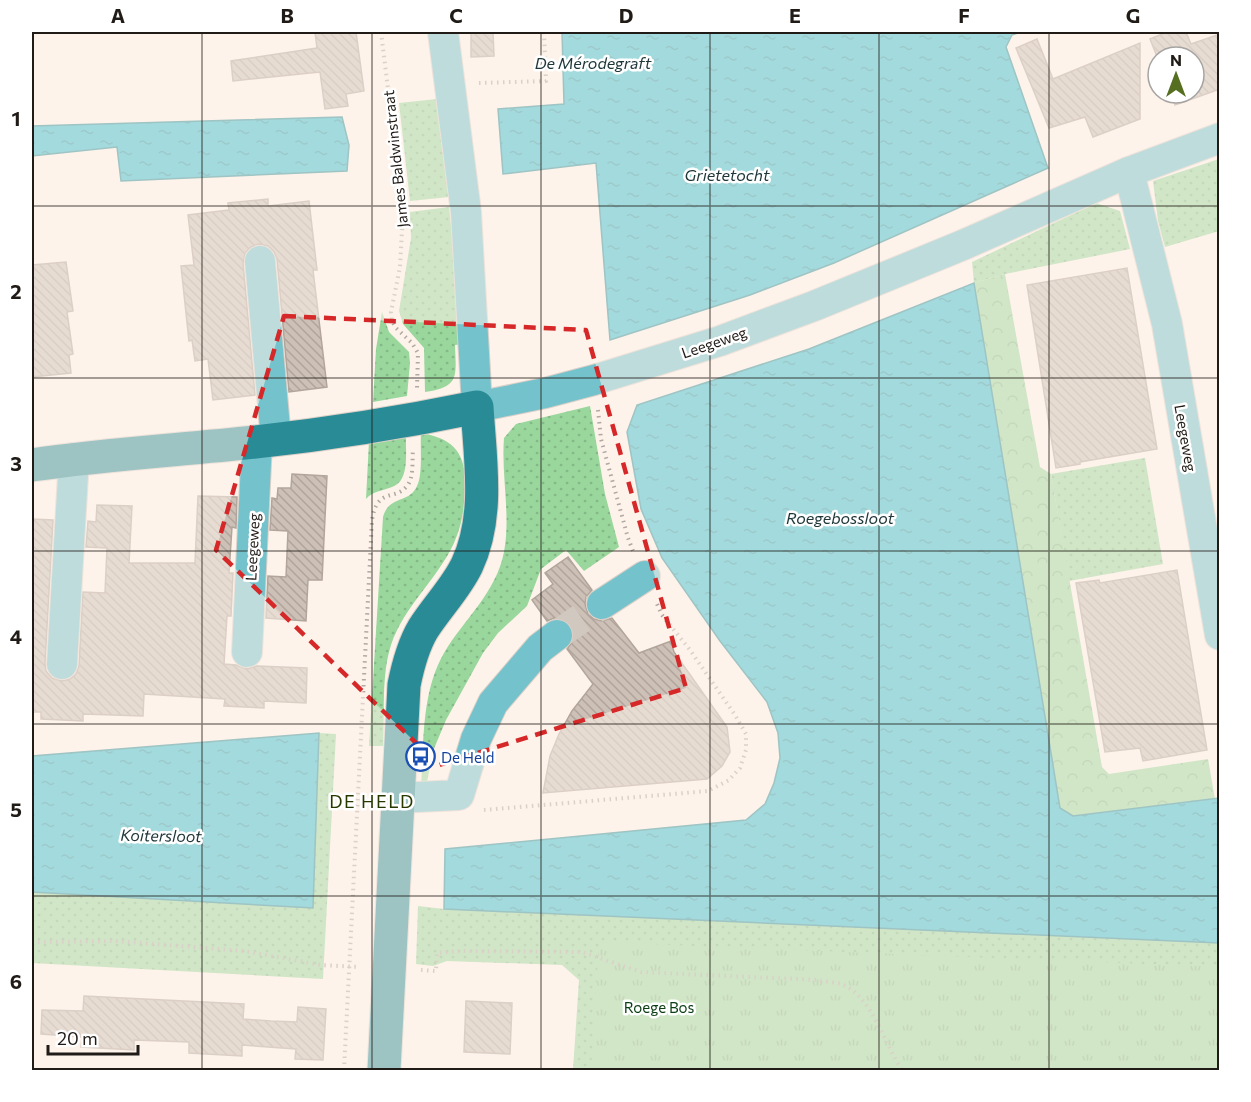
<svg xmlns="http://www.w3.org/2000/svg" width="1251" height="1102" viewBox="0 0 1251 1102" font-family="Commissioner,sans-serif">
	<defs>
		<pattern id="grass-dots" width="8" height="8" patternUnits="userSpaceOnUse" patternTransform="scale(1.5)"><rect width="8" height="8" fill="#99d79c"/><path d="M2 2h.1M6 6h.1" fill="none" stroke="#84b886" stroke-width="1.8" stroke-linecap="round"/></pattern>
		<pattern id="forest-crowns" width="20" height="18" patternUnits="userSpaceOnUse" patternTransform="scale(1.5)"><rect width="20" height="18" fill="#99d79c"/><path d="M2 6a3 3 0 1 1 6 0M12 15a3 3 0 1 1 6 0" fill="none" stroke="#84b886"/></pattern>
		<pattern id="park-tufts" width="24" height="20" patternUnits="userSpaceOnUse" patternTransform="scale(1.5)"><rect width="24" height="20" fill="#99d79c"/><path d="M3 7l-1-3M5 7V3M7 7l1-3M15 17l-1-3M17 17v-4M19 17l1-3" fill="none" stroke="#84b886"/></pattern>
		<pattern id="water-ripples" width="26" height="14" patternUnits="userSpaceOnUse" patternTransform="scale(1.5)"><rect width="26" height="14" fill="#33bcce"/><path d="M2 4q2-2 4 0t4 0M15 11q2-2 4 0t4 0" fill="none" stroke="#2b98a6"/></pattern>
		<pattern id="building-back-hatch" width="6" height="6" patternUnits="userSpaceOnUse" patternTransform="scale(1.5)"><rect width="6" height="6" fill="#cdc0b6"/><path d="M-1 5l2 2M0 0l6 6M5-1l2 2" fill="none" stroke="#b0a49c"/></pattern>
	</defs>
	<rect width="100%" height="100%" fill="#fdf3ea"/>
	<g fill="url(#grass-dots)">
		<polygon points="437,99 449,197 410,201 399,103"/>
		<polygon points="1219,159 1219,231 1165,247 1158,221 1153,181"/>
		<polygon points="1096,203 1120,211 1130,249 1005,274 974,283 972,262"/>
		<path d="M449 207 464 344 455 345C456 376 460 387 425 392L424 348 403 324 399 311 411 238 410 212Z"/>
		<polygon points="382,312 389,332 409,352 410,363 407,396 373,402 376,349"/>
		<path d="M590 406 605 494 619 547 584 571 566 550 541 569 527 606 498 633 483 653 446 720 433 751 426 787H421C424 743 421 693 444 653 464 619 496 593 504 552 511 515 501 476 504 438L516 424Z"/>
		<path d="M406 433C405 449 411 481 392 487 382 491 373 491 366 499L369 441Z"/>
		<path d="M421 433C450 438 465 450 465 481 465 503 463 523 454 543 437 580 404 606 391 645 381 676 385 714 383 746H369L383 517C389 495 409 504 417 486 423 474 420 447 421 433Z"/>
		<polygon points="1145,458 1163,564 1069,581 1051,474"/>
		<polygon points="319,733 336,734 323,979 32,963 32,892 313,908"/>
		<polygon points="418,906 444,909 1219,943 1219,1070 573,1070 579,980 562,965 447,961 433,966 416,964"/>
	</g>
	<polygon fill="url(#forest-crowns)" points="1005,274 1040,467 1051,474 1102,767 1109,774 1208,759 1215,799 1072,816 1060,809 974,283"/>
	<polygon fill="url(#park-tufts)" points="599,942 1219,967 1219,1070 591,1070"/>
	<g fill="url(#water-ripples)" stroke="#2d8c97" stroke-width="1.5">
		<polygon points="562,32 1021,32 1012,35 1006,47 1048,168 834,263 750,295 610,340 596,163 503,174 498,109 564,104"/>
		<polygon points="342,117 349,145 347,171 121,181 117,147 32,156 32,126"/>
		<polygon points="974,283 1060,808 1073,816 1219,798 1219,943 444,909 445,849 746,820 765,804 774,783 780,758 778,733 767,702 720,641 662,558 641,509 627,432 637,405 809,349"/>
		<polygon points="319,733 313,908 32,892 32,756"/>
	</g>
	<g fill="url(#building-back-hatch)" stroke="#b2a59c" stroke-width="1.5">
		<polygon points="315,32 356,32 364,91 346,94 348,106 325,109 320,72 233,81 231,61 317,48"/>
		<polygon points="1167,32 1186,32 1191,44 1220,34 1220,89 1175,105 1171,93 1194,93 1194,57 1158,57 1158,59 1150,39"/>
		<polygon points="471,33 493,33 494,56 471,57"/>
		<polygon points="1037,39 1053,79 1140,43 1140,119 1093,137 1085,117 1049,128 1016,48"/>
		<polygon points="268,199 268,206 309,201 317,270 313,270 327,387 289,392 277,259 274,252 268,246 258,244 251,247 245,253 243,263 255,395 213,400 208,359 195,361 192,340 189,341 181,266 194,265 188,215 229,210 228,203"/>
		<polygon points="66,262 73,311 67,312 73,354 69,355 71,373 32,377 32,265"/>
		<polygon points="1127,268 1157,449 1080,462 1080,464 1056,468 1027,285"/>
		<polygon points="292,474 327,476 322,580 308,580 306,621 266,618 268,576 286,577 288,531 270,530 272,498 277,499 278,488 291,488"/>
		<polygon points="198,496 237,497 236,528 232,527 229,573 233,573 231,616 227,616 224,664 236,665 247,669 257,666 307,668 306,703 264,701 264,708 224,706 225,699 144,694 143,716 83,714 83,721 41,719 41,712 32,712 32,519 53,520 45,663 46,671 52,678 62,681 70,679 76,674 79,666 83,592 105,593 107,548 86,547 88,521 96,522 97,505 132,506 129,563 195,563"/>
		<polygon points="568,557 592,590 586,597 585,604 588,614 594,619 602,621 612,618 639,653 671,641 674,652 727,727 730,752 722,766 707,779 543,793 550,756 559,734 572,711 593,684 567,649 573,641 574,632 571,625 563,619 554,618 547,621 532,600 553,584 545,573"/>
		<polygon points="1177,570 1207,750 1143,761 1140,748 1105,752 1076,583 1099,580 1100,583"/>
		<polygon points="84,996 244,1004 243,1019 271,1021 297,1022 298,1007 326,1009 323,1060 295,1059 296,1049 242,1045 242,1056 189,1053 189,1042 134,1040 134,1050 81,1047 82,1037 41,1034 42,1010 83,1011"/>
		<polygon points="466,1001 512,1003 510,1054 464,1052"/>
	</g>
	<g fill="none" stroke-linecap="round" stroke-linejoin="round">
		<polyline stroke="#d1c8c0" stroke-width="30" stroke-dasharray="30 15" stroke-linecap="butt" points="557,635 602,604"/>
		<defs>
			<g id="minor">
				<polyline points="443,32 466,212 477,407 545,393 594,380 720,341 814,306 963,245 1129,172 1220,138"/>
				<polyline points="1129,172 1167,324 1220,635"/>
				<polyline points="260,261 276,439"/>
				<polyline points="602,604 645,576"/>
				<polyline points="247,652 257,442"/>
				<polyline points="62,664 74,458"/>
				<polyline points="397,798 459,795 476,739 493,703 540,648 557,635"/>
			</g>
			<path id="major" d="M32 465C106 454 181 450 255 442 330 434 404 422 477 407 480 459 490 516 467 565 456 588 437 607 423 629 413 646 408 665 404 685L384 1070"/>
		</defs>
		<use href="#minor" stroke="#dad0c8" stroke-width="32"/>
		<use href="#major" stroke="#dad0c8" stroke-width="35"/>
		<g stroke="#b0a8a1" stroke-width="4" stroke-dasharray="1.5 4.5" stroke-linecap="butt">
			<polyline points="381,32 403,212 400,267 391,312 392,321 396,328 412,343 418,353 417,388"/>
			<polyline points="479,83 546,81 544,32"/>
			<polyline points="598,410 601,439 628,538 633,551"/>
			<polyline points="484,810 708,791 729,780 740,768 746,750 746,734 735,715 690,650 662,615 657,604"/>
			<polyline points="32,942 116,941 244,951 321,965 359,967"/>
			<path d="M421 970 436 971 437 953 460 951 582 952 641 972 818 980C825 982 834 982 841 984 872 995 885 1046 902 1070"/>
			<path d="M344 1070 372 520C377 487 395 501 407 486 414 478 412 460 413 449"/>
		</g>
		<use href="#minor" stroke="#74c2cc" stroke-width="30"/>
		<use href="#major" stroke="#288b96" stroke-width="33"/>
	</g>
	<path d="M0 0H1251V1102H0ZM284 316 586 330 686 688 439 765 216 550Z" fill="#fdf3ea" fill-opacity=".55" fill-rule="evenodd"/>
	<path fill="none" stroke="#d62828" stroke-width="4.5" stroke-dasharray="12 8" stroke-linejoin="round" d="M284 316 586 330 686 688 439 765 216 550Z"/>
	<path fill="none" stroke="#201b17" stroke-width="1.5" stroke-opacity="0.55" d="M202 32V1070M372 32V1070M541 32V1070M710 32V1070M879 32V1070M1049 32V1070M32 206H1220M32 378H1220M32 551H1220M32 724H1220M32 896H1220"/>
	<defs>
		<symbol id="bus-ring" viewBox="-11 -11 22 22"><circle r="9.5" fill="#fff" stroke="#1a4fb4" stroke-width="1.5"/><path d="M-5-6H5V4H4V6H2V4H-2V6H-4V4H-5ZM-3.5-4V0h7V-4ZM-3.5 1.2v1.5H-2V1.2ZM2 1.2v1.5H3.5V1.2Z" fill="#1a4fb4"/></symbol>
	</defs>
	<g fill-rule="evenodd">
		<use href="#bus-ring" x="404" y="740" width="33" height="33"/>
	</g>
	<g text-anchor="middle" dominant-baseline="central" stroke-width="5" stroke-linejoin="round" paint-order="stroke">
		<g font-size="15" fill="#201b17" stroke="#fff">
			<text transform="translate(395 159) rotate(-96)">James Baldwinstraat</text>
			<text transform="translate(714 342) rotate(-19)">Leegeweg</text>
			<text transform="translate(1186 438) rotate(80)">Leegeweg</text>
			<text transform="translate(252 547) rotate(-87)">Leegeweg</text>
		</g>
		<g font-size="15" fill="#164399" stroke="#fff" text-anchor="start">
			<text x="441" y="757">De Held</text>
		</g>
		<g font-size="15" fill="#0b3e14" stroke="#fff">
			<text x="659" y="1007">Roege Bos</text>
		</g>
		<g font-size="16" font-style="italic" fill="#20373a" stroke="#fff">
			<text x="593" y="62">De Mérodegraft</text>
			<text x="727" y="174">Grietetocht</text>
			<text x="840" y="517">Roegebossloot</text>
			<text transform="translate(161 835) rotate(1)">Koitersloot</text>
		</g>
		<g font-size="18" letter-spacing="1.5" fill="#283900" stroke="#fff">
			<text x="372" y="801">DE HELD</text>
		</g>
	</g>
	<rect width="1251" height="1102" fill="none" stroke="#ffffff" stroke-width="66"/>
	<g transform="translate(1176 75)"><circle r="28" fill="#ffffff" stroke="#a6a4a2" stroke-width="1.5"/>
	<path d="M0-4.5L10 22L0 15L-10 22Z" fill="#556e20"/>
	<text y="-9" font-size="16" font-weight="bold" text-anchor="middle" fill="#201b17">N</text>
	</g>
	<path d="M48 1045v9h90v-9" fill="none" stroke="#201b17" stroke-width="3"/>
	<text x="57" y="1045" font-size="18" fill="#201b17" stroke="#ffffff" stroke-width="4.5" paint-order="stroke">20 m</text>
	<rect x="33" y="33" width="1185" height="1036" fill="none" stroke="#201b17" stroke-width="2"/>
	<g font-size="20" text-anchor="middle" font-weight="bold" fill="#201b17">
		<text x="118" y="23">A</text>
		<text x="287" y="23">B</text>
		<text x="456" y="23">C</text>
		<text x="626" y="23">D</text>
		<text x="795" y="23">E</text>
		<text x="964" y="23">F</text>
		<text x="1133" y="23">G</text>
		<text x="16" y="126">1</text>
		<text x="16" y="299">2</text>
		<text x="16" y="471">3</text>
		<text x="16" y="644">4</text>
		<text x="16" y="817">5</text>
		<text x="16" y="989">6</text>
	</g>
</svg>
